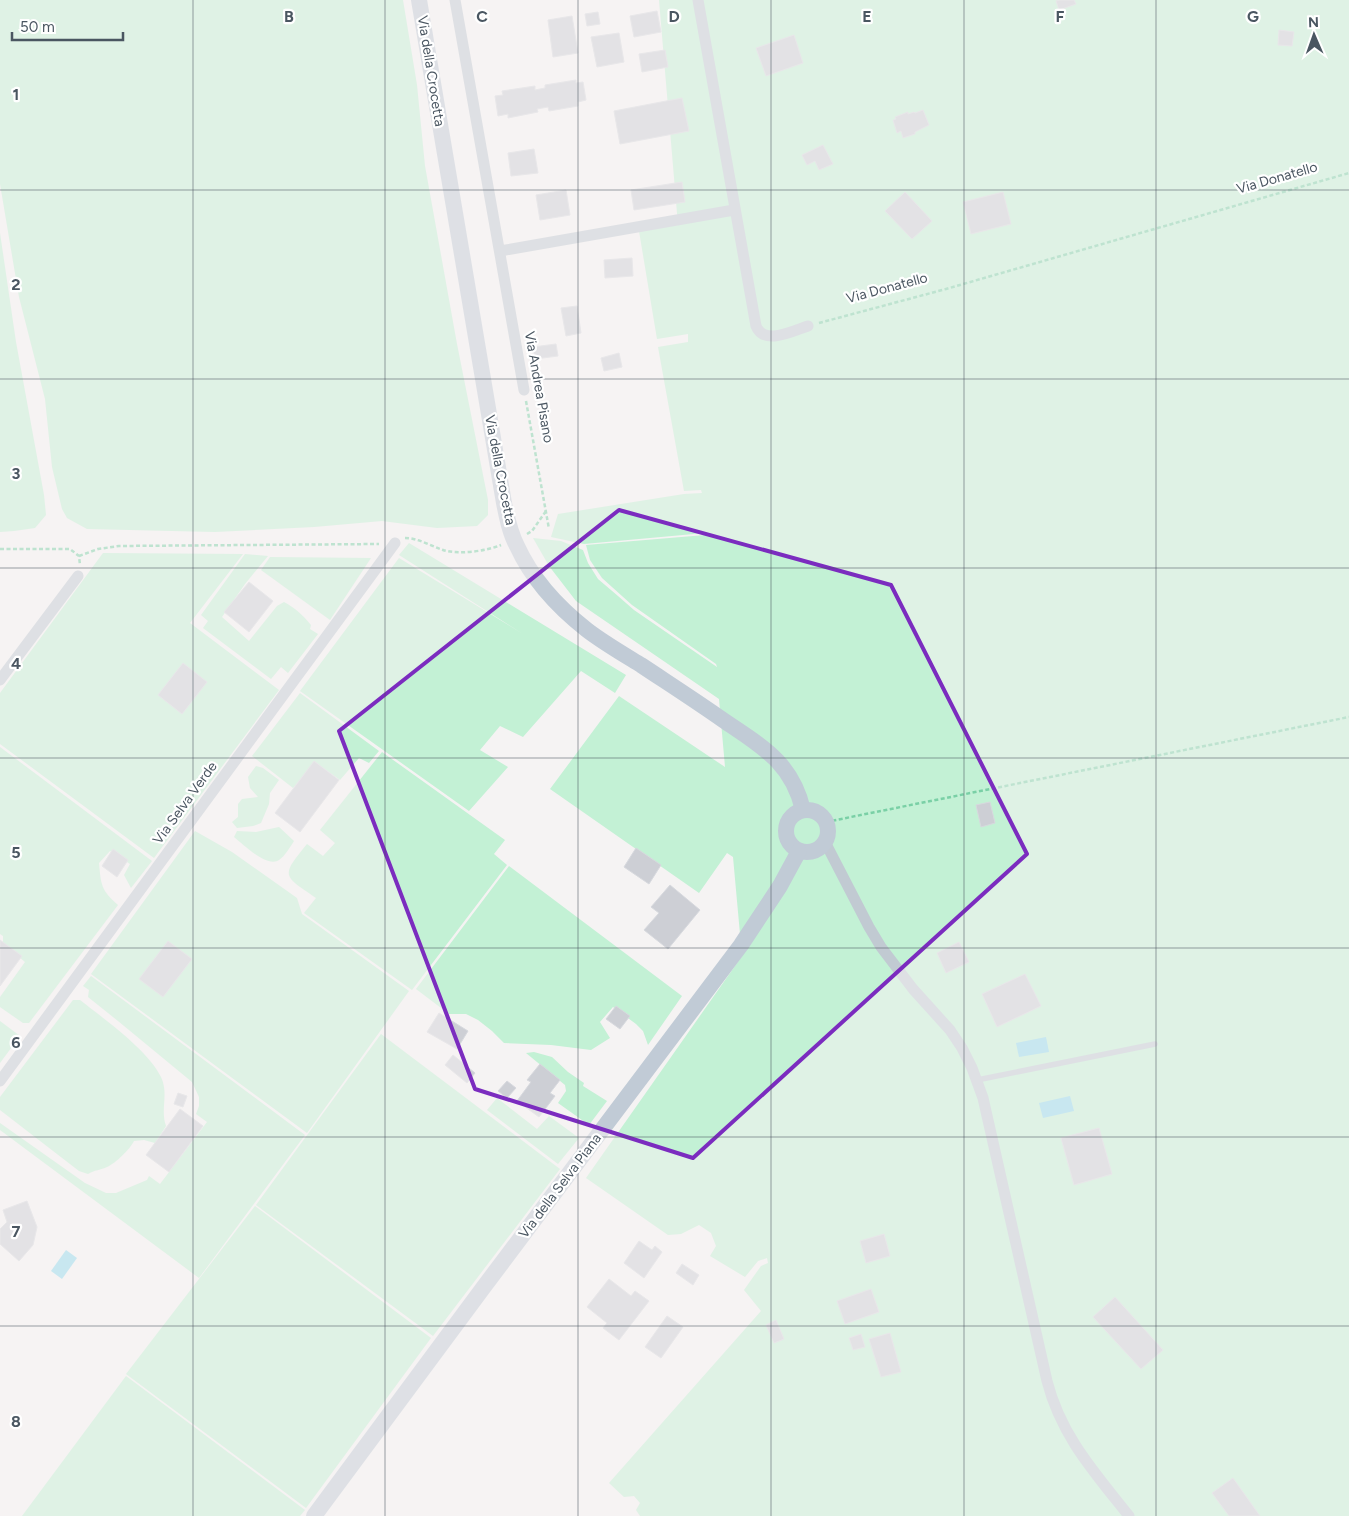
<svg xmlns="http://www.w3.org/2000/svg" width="1349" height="1516" viewBox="0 0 1349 1516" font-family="Figtree,sans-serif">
	<rect width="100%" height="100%" fill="#f5f3f3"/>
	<g fill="#c3f1d5">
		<polygon points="0,0 403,0 417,85 425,166 457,344 488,500 488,515 477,526 437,528 382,521 314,527 215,532 87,529 67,518 62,509 52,467 45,399 19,297 0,184"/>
		<polygon points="659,0 1349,0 1349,1516 640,1516 636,1510 640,1503 634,1496 624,1497 609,1483 761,1311 744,1290 761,1266 768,1263 767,1258 758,1261 745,1277 710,1256 716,1246 711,1233 699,1225 681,1234 668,1235 586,1178 742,956 733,857 727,853 699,893 550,789 619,696 725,767 719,699 576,601 549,566 533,538 561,541 583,550 588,563 598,579 618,596 634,610 717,667 716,664 632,605 602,578 590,560 586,545 705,535 705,533 584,544 551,537 558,514 684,494 702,493 701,490 684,491 658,347 688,342 688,334 657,339 639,231 678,225"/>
		<polygon points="0,233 16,342 44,495 46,515 35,528 14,531 0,532"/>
		<polygon points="409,543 626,675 615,693 581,671 523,737 500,726 480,750 508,767 469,811 300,691 399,558 523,634 399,555"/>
		<polygon points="103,553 243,554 190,623 279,690 154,858 0,744 0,693"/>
		<path d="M245 554 268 556 245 584 222 617 249 641 277 606 284 602C295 608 303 615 311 625L310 629 318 634 288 673 281 667 271 679 203 628 208 621 201 615Z"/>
		<polygon points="270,557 371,558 330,620 261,570"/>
		<polygon points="300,693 379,751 369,763 359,758 340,780 315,762 293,788 252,756"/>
		<path d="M0 747 152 861 131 888 124 875 130 864 110 851 99 863C101 885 101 890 118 905L29 1023H23L0 1007V997L25 962 3 943V936L0 934Z"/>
		<path d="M382 752 505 840 494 854 507 865 412 990 304 913 316 898C283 875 280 877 307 844L323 856 335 843 320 830Z"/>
		<polygon points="256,766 263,768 279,780 270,793 269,804 261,823 253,826 237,828 232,822 238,817 238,804 242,799 258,797 250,788 248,777"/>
		<path d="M279 827 294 841C290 847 285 856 279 860 267 868 244 845 234 837L237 831 256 832Z"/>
		<polygon points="195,831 232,852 297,898 302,914 409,991 307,1133 91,974"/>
		<polygon points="509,866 682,996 648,1045 643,1031 636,1024 613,1007 600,1022 610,1038 591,1050 551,1045 504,1043 492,1031 478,1020 466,1014 449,1014 416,989"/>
		<polygon points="91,976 305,1135 199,1278 0,1130 0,1123 85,1183 106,1193 116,1193 147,1180 149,1176 160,1184 207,1122 196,1114 199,1106 199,1097 192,1082 118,1021 88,997 89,990 83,986"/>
		<path d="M73 1000H80C104 1019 148 1050 161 1077 169 1094 160 1110 166 1126L155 1143 144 1140 134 1141C130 1149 116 1163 107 1167 101 1170 94 1170 88 1174L79 1171 0 1110V1097Z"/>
		<polygon points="0,1021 20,1036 0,1063"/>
		<polygon points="381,1034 560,1169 433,1336 256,1205"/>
		<polygon points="534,1052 552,1057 568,1072 584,1083 583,1086 607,1101 589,1125 558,1103 566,1091 565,1085 526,1053"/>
		<polygon points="497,1098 537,1129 549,1116 579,1138 558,1164 487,1110"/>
		<polygon points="255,1206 431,1338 306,1508 126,1374"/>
		<polygon points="126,1376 305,1510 300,1516 22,1516"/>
	</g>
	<g fill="#90daee">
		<polygon points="1046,1037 1049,1052 1019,1057 1016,1043"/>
		<polygon points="1070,1096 1074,1111 1043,1118 1039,1103"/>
		<polygon points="66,1250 77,1258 62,1279 51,1271"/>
	</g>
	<g fill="#cdcfd5" stroke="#d7d9de">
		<polygon points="1060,0 1074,0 1076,4 1059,10 1056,1"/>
		<polygon points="657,11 661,32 634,37 630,16"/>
		<polygon points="598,12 600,24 587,26 585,14"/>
		<polygon points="572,16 578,53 553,57 548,20"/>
		<polygon points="1279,30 1294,32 1292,46 1278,45"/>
		<polygon points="619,33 624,62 597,67 591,37"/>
		<polygon points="794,35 803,63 766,76 756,48"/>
		<polygon points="665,50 668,67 642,72 639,54"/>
		<polygon points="576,80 576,83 583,82 586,100 578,102 578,106 549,111 548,107 537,109 538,112 508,118 508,114 498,116 495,96 503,95 502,91 535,86 535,90 545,88 545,85"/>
		<polygon points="682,98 689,131 620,144 614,111"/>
		<polygon points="923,110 929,125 915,132 915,134 903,138 901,131 897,133 893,120 896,119 895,117 908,112 908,114 914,112 915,113"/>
		<polygon points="823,145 833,164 819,170 815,161 807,165 802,155"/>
		<polygon points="534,149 538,173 511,176 508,153"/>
		<polygon points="682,182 685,202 634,210 631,190"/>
		<polygon points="566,190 570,215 540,220 536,195"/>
		<polygon points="905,192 932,221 912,239 885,211"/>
		<polygon points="1003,192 1011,224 971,234 963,202"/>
		<polygon points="632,258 633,276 605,278 604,260"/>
		<polygon points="577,306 581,333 566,336 561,308"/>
		<polygon points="556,344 558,356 535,359 533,347"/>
		<polygon points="619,353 622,367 604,371 601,358"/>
		<polygon points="249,582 273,601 249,632 224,612"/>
		<polygon points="183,663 207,682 182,714 158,695"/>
		<polygon points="314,761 339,780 300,832 275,813"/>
		<polygon points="990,802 995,823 981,827 976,805"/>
		<polygon points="636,848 661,865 649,884 624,867"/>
		<polygon points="113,849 128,860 117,877 102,866"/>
		<polygon points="670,885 700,910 668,949 644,930 659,913 651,907"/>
		<polygon points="0,940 22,956 0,986"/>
		<polygon points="168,941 192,959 163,997 139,979"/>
		<polygon points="959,942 969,962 946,973 937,953"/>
		<polygon points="1025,974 1041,1006 997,1027 982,994"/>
		<polygon points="616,1006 630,1016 620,1029 606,1019"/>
		<polygon points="439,1013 468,1031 457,1049 427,1032"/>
		<polygon points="453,1055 475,1073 467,1083 445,1065"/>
		<polygon points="540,1064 560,1080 550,1093 555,1096 539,1117 517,1101 531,1082 527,1080"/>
		<polygon points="507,1081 516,1088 507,1098 498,1091"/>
		<polygon points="178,1093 187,1096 183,1107 174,1104"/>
		<polygon points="180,1109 203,1126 169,1172 146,1155"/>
		<polygon points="1099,1128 1112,1174 1074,1185 1061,1138"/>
		<polygon points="27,1201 37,1227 33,1245 19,1261 0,1244 0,1229 7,1222 3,1210"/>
		<polygon points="884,1234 890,1256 866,1263 860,1241"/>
		<polygon points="639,1241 652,1250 655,1246 662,1252 644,1278 624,1263"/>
		<polygon points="682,1264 699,1275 693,1285 676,1273"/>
		<polygon points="609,1279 631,1296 635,1291 649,1301 619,1340 603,1328 607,1323 587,1307"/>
		<polygon points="871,1289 879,1312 845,1324 837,1301"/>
		<polygon points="1115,1297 1163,1350 1141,1369 1093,1317"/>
		<polygon points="667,1316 683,1327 661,1358 645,1347"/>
		<polygon points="776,1320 784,1339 774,1343 766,1325"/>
		<polygon points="890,1333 901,1372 881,1377 869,1339"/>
		<polygon points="861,1334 865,1347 853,1350 849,1338"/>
		<polygon points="1233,1478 1260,1516 1229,1516 1212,1493"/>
	</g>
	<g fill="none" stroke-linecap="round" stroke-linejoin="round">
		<g stroke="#7ad0a6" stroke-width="2.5" stroke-dasharray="4 2.5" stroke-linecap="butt">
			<polyline points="819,323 946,289 1349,173"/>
			<polyline points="526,401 549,529"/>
			<polyline points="527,534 532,531 546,511"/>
			<path d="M405 538C418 538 431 546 443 550 458 555 487 551 501 545"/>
			<polyline points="0,549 70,549 79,556 80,565"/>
			<polyline points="79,556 98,549 119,546 379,544"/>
			<polyline points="826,822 1349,717"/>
		</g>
		<polyline stroke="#c1cad2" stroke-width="5.5" points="977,1080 1155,1044"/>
		<g stroke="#c1cad2" stroke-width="11">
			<polyline points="455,0 524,390"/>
			<path d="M698 0 756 326C764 346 793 331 808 326"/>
			<polyline points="500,251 734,210"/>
			<polyline points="0,680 78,576"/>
			<path d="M825 842 869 927 881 947 913 989 950 1030 962 1048 972 1068 983 1098 1047 1381C1061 1436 1095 1473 1129 1516"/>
			<polyline points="0,1081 395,543"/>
		</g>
		<g stroke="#c1cbd6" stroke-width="16">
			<path d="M419 0 504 503C507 518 510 533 517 546 532 579 559 608 587 630 604 643 623 654 641 665 668 683 696 701 723 720 761 746 792 762 803 810"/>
			<circle cx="807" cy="831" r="21"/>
			<polyline points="314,1516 483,1288 741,945 780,886 799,851"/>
		</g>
	</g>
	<path d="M0 0H1349V1516H0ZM619 510 891 585 1027 854 693 1158 475 1089 339 731Z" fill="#f5f3f3" fill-opacity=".55" fill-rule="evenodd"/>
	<path fill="none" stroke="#7b2cbf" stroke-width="4" stroke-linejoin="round" d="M619 510 891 585 1027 854 693 1158 475 1089 339 731Z"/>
	<path fill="none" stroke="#4a5661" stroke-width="1" stroke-opacity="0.55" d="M193 0V1516M385 0V1516M578 0V1516M771 0V1516M964 0V1516M1156 0V1516M0 190H1349M0 379H1349M0 568H1349M0 758H1349M0 948H1349M0 1137H1349M0 1326H1349"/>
	<g text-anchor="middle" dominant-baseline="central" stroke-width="4.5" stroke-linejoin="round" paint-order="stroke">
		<g font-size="14" fill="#4a5661" stroke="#fff">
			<text transform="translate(431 71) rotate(81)">Via della Crocetta</text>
			<text transform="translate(1277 178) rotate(-16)">Via Donatello</text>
			<text transform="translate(887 288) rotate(-15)">Via Donatello</text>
			<text transform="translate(539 387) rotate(80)">Via Andrea Pisano</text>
			<text transform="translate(500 470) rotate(79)">Via della Crocetta</text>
			<text transform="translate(185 803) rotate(-54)">Via Selva Verde</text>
			<text transform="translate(560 1186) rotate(-53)">Via della Selva Piana</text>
		</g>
	</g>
	<g font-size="16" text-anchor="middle" font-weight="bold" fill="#4a5661" stroke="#fff" stroke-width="4.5" stroke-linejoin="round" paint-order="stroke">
		<text x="289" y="22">B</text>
		<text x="482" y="22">C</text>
		<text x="674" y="22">D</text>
		<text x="867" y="22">E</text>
		<text x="1060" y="22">F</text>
		<text x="1253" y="22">G</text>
		<text x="16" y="100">1</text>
		<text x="16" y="290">2</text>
		<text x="16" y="479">3</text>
		<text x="16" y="669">4</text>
		<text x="16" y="858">5</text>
		<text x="16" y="1048">6</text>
		<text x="16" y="1237">7</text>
		<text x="16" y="1427">8</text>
	</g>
	<g transform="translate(1314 35) rotate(358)" stroke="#ffffff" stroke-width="4" paint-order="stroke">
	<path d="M0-4L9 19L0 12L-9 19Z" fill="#4a5661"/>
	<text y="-8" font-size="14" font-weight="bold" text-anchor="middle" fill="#4a5661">N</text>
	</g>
	<path d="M12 32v8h111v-8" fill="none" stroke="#4a5661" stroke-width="2.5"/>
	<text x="20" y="32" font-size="15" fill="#4a5661" stroke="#ffffff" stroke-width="4" paint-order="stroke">50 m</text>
</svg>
